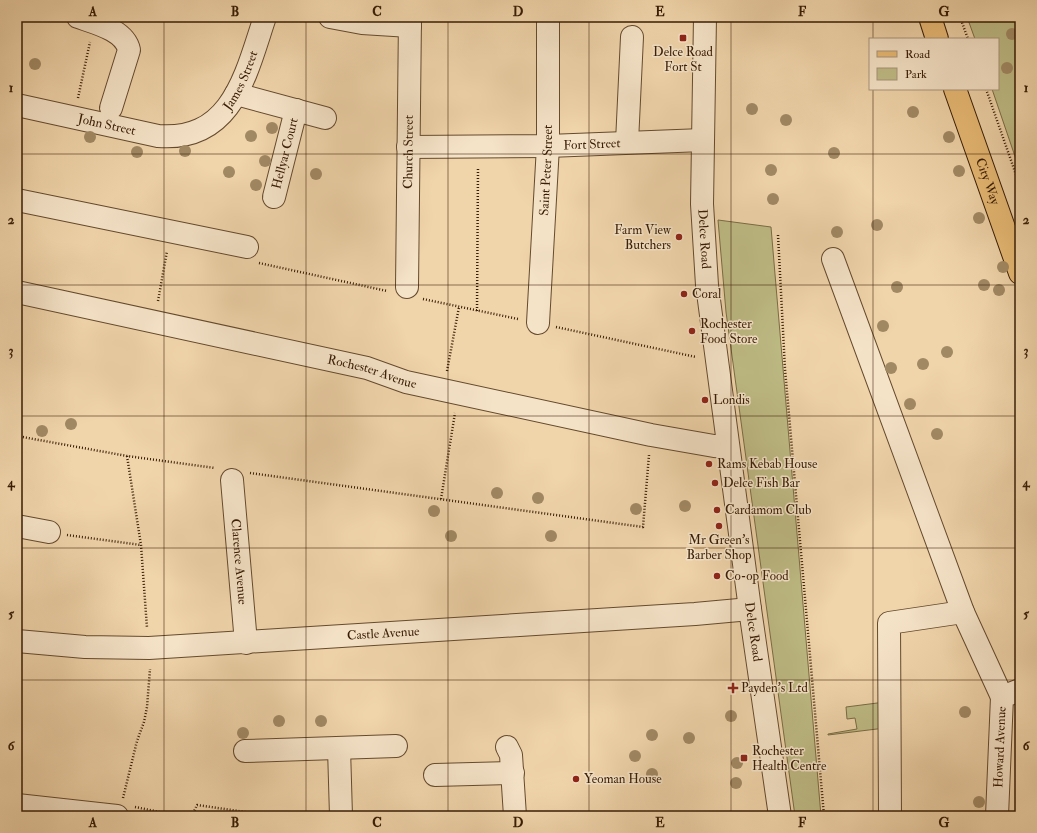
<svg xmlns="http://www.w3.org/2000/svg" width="1037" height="833" viewBox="0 0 1037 833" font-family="'IM FELL Double Pica',serif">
	<rect width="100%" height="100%" fill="#f0d4aa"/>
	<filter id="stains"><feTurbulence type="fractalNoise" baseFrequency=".005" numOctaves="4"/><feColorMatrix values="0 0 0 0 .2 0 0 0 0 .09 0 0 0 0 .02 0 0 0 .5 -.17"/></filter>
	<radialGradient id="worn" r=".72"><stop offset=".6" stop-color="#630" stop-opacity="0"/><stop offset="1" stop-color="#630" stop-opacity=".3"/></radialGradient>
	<g fill="#bebb85" stroke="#7a6c45">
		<polygon points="967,17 1020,17 1020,171 992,89 998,89 998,39 975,39"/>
		<polygon points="718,220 771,227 821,816 795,816 726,312"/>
		<polygon points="885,702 885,728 828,735 828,734 857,729 855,718 847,719 846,707"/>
	</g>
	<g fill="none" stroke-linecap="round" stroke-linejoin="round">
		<defs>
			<g id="minor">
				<path d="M78 17C95 23 125 30 129 50L111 108"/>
				<polyline points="330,17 362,23 410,26"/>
				<path id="s1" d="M705 17 702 204 707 285 750 609 780 816"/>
				<polyline points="236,94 325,118"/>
				<path id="s2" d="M17 105 158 136C233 142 246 73 265 17"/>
				<polyline points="627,142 632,37"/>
				<path id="s3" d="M408 147 548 146 703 140"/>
				<path id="s4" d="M274 197 296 110"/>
				<polyline points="17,200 247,247"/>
				<polyline points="833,259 963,612 1002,697"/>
				<path id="s5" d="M407 287 410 17"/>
				<path id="s6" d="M17 292 367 368 406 382 651 435 714 446 728 447"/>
				<path id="s7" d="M538 323 548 146V17"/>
				<path id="s8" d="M232 480 246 643"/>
				<polyline points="17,526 49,532"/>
				<path id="s9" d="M17 641 85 647 149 648 695 614 750 609"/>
				<polyline points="507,747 511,755 515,816"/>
				<polyline points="339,748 341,816"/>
				<polyline points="245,751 396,746"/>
				<polyline points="435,775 513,773"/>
				<polyline points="17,805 117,816"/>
				<polyline points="890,816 889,623 963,612"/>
				<path id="s10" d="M997 816 1002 697 1020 690"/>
			</g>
			<g id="major">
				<polyline points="930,17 937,39"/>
				<path id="s11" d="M955 89 1020 273"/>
			</g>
		</defs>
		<use href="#minor" stroke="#654a2e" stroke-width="24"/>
		<use href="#major" stroke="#371c05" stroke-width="24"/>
		<g stroke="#371c05" stroke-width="2.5" stroke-dasharray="1 2" stroke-linecap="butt">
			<polyline points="960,17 968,39"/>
			<polyline points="986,89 1020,186"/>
			<polyline points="78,98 90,42"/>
			<polyline points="778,235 785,369 824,816"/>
			<polyline points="259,263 387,291"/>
			<polyline points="423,299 518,319"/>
			<polyline points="158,301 167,251"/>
			<polyline points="477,311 478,167"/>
			<polyline points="556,327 696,357"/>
			<polyline points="447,371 459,307"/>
			<polyline points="17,436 127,456 215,468"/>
			<polyline points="127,456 141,545 147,628"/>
			<polyline points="250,473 643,527 649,455"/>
			<polyline points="441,499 455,413"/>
			<polyline points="67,535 141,545"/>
			<polyline points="123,798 137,741 144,722 147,707 150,669"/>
			<polyline points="135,807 180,816"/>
			<polyline points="192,816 197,805 273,816"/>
		</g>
		<use href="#minor" stroke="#f5e3c8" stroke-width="22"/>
		<use href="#major" stroke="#e8ba75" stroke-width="22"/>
	</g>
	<g fill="#a18964">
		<circle cx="1012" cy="34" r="6"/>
		<circle cx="35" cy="64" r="6"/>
		<circle cx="1007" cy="68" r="6"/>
		<circle cx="752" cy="109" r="6"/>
		<circle cx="913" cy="112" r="6"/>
		<circle cx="786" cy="120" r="6"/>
		<circle cx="272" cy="128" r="6"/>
		<circle cx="251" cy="136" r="6"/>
		<circle cx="90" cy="137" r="6"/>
		<circle cx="949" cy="137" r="6"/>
		<circle cx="185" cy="151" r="6"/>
		<circle cx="137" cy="152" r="6"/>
		<circle cx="834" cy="153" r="6"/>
		<circle cx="265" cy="161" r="6"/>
		<circle cx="771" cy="170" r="6"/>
		<circle cx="959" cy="171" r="6"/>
		<circle cx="229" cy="172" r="6"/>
		<circle cx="316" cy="174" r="6"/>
		<circle cx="256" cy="185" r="6"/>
		<circle cx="773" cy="199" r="6"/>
		<circle cx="979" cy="218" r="6"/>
		<circle cx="877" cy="225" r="6"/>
		<circle cx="837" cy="232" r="6"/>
		<circle cx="1003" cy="267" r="6"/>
		<circle cx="984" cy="285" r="6"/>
		<circle cx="897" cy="287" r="6"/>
		<circle cx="999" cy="290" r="6"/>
		<circle cx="883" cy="326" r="6"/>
		<circle cx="947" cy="352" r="6"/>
		<circle cx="923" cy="364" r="6"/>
		<circle cx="891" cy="368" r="6"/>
		<circle cx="910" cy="404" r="6"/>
		<circle cx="71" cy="424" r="6"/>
		<circle cx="42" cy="431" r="6"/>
		<circle cx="937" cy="434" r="6"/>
		<circle cx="497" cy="493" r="6"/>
		<circle cx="538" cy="498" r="6"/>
		<circle cx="685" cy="506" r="6"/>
		<circle cx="636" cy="509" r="6"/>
		<circle cx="434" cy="511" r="6"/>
		<circle cx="451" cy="536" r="6"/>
		<circle cx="551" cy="536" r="6"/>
		<circle cx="965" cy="712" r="6"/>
		<circle cx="731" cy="716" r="6"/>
		<circle cx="279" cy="721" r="6"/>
		<circle cx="321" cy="721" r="6"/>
		<circle cx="243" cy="733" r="6"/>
		<circle cx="652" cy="735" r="6"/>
		<circle cx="689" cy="738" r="6"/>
		<circle cx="635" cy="756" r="6"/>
		<circle cx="737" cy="763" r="6"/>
		<circle cx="652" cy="774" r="6"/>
		<circle cx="736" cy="783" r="6"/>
		<circle cx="979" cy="802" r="6"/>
	</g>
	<path fill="none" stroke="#371c05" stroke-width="1" stroke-opacity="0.55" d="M164 17V816M306 17V816M448 17V816M589 17V816M731 17V816M873 17V39M873 89V816M17 154H1020M17 285H1020M17 416H1020M17 548H1020M17 680H1020"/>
	<g fill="#8f2418" stroke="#f5e3c8" stroke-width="1.5">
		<rect x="679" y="34" width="8" height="8" rx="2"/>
		<circle cx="679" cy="237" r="4"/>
		<circle cx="684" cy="294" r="4"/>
		<circle cx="692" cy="331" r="4"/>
		<circle cx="705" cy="400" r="4"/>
		<circle cx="709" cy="464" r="4"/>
		<circle cx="715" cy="483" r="4"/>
		<circle cx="717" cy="510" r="4"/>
		<circle cx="719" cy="526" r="4"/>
		<circle cx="717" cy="576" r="4"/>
		<path d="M731 682h4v4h4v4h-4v4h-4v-4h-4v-4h4z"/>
		<rect x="740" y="754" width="8" height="8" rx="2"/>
		<circle cx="576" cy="779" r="4"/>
	</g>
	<g text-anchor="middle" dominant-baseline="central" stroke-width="3" stroke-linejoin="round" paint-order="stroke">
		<g font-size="13" fill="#371c05" stroke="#f5e3c8" text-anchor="start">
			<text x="683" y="52" text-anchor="middle">Delce Road<tspan x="683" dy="15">Fort St</tspan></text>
			<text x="671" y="230" text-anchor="end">Farm View<tspan x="671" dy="15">Butchers</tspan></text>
			<text x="692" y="294">Coral</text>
			<text x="700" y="324">Rochester<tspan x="700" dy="15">Food Store</tspan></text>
			<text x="713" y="400">Londis</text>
			<text x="717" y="464">Rams Kebab House</text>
			<text x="723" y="483">Delce Fish Bar</text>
			<text x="725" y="510">Cardamom Club</text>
			<text x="719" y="540" text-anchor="middle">Mr Green's<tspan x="719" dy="15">Barber Shop</tspan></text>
			<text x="725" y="576">Co-op Food</text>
			<text x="741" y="688">Payden's Ltd</text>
			<text x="752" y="751">Rochester<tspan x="752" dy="15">Health Centre</tspan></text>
			<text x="584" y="779">Yeoman House</text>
		</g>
		<g font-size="13" fill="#371c05" stroke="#f5e3c8">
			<text stroke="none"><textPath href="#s2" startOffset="253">James Street</textPath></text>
			<text stroke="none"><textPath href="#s2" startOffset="92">John Street</textPath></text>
			<text stroke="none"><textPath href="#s3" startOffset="184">Fort Street</textPath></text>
			<text stroke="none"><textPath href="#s5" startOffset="135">Church Street</textPath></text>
			<text stroke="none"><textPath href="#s4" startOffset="45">Hellyar Court</textPath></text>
			<text stroke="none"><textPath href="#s7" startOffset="153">Saint Peter Street</textPath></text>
			<text stroke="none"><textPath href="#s11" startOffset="98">City Way</textPath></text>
			<text stroke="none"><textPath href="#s1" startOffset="222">Delce Road</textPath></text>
			<text stroke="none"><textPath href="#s6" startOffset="364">Rochester Avenue</textPath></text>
			<text stroke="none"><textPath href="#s8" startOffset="82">Clarence Avenue</textPath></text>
			<text stroke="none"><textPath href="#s1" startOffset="618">Delce Road</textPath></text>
			<text stroke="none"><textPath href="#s9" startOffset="367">Castle Avenue</textPath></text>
			<text stroke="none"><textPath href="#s10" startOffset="69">Howard Avenue</textPath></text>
		</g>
	</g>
	<rect width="1037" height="833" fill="none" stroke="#f0d4aa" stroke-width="44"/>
	<rect x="869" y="38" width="130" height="52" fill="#f5e3c8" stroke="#a9937a"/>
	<rect x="877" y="51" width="20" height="6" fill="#e8ba75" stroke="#a9937a"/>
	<text x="905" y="58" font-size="12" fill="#371c05">Road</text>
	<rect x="877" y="68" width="20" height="12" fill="#bebb85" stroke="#a9937a"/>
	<text x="905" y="78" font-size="12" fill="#371c05">Park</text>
	<rect x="22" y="22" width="993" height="789" fill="none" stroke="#371c05" stroke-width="1.5"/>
	<g font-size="13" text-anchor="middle" font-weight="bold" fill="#371c05">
		<text x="93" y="16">A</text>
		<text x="235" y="16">B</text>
		<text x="377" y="16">C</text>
		<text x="518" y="16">D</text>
		<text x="660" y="16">E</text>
		<text x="802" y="16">F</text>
		<text x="944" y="16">G</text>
		<text x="11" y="92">1</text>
		<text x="1026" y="92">1</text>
		<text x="11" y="224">2</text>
		<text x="1026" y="224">2</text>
		<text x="11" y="355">3</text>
		<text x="1026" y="355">3</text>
		<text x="11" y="487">4</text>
		<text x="1026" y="487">4</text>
		<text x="11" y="618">5</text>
		<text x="1026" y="618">5</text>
		<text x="11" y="750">6</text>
		<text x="1026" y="750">6</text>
		<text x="93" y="827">A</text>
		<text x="235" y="827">B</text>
		<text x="377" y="827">C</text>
		<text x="518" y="827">D</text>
		<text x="660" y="827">E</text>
		<text x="802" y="827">F</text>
		<text x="944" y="827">G</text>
	</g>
	<rect width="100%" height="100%" filter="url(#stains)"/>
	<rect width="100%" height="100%" fill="url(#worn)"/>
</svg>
